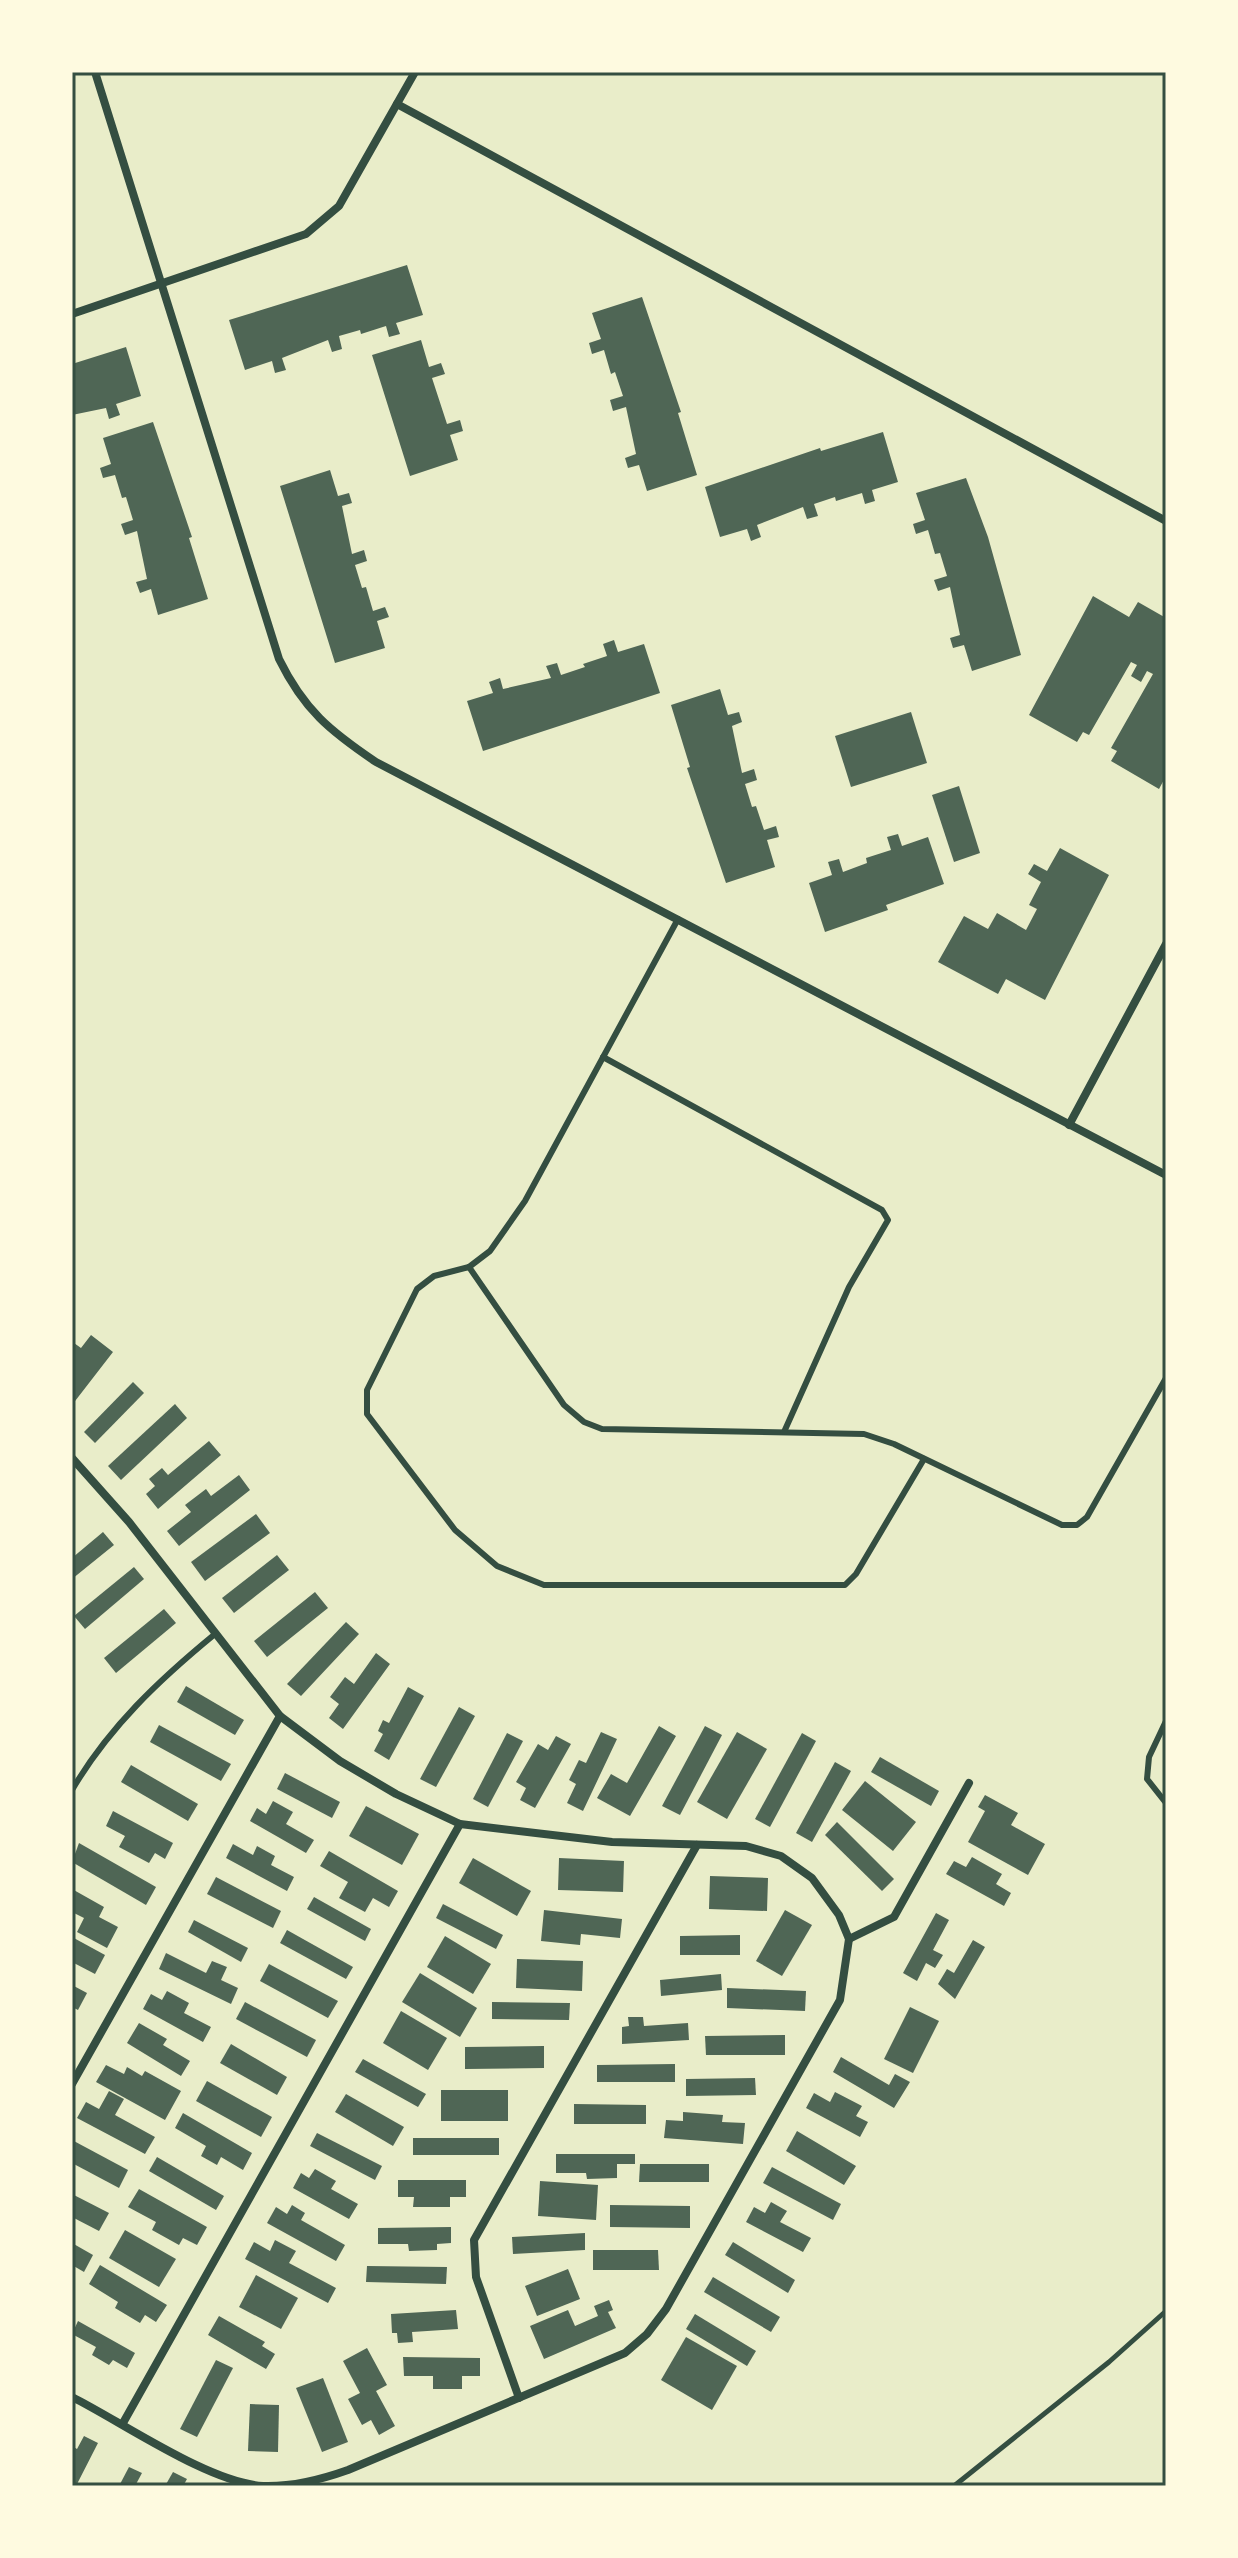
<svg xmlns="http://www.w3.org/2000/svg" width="1238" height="2558" viewBox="0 0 1238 2558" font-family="'Roboto Serif',serif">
	<rect width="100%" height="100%" fill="#e9edc9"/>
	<g fill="#4f6655">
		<polygon points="407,265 423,315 396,323 400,334 389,337 386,326 361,334 360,330 339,336 342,349 332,352 328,340 282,358 286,370 275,373 272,361 245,370 229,320"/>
		<polygon points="642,297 681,412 678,413 697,475 647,491 639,465 628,468 625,458 636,454 626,407 613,411 610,400 623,396 615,372 611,374 604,350 592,354 589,343 601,339 592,313"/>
		<polygon points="421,340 429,367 441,363 445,374 432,378 447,424 460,420 463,431 450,435 458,460 410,476 372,355"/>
		<polygon points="126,347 141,396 116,404 120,415 109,419 106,408 72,415 72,364"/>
		<polygon points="153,422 192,537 189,538 208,599 158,615 151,589 140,593 136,582 147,579 137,531 125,535 121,524 133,520 126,497 122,498 115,475 103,478 100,468 111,464 103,438"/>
		<polygon points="883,432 898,482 872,490 875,501 865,504 862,493 836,501 835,497 814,504 818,516 807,519 803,507 757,525 761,537 751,541 747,529 720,537 705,487 820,448 821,451"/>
		<polygon points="330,470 338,496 349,493 352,503 342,506 352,554 364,550 367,561 355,565 362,588 366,587 373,611 385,607 389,617 377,621 385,648 335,663 280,486"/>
		<polygon points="966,478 988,537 1021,655 972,671 964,645 953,648 950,638 960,635 950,587 938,591 934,580 947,576 940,553 935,554 928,530 916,534 913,524 925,520 916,493"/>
		<polygon points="1093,596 1129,617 1138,602 1166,618 1166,776 1159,789 1111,761 1117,751 1111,748 1153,674 1147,671 1141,682 1131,676 1137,665 1131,662 1089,735 1083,732 1077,742 1029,715"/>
		<polygon points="614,640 618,652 644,644 660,693 483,751 467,701 493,693 489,682 500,678 503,689 551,678 546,666 557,663 561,675 585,667 583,664 607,656 603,644"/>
		<polygon points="720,689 728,715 739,712 742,722 732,726 742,773 754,769 757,780 745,784 752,807 756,806 764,830 776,826 779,837 767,840 775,867 726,883 687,768 690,767 671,705"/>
		<polygon points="911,712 927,763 851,787 835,736"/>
		<polygon points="959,786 980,853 954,862 932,795"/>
		<polygon points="898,834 902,846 928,837 944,884 886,905 888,910 825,932 809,883 832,875 828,862 839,859 843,872 867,863 866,858 891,850 887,837"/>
		<polygon points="1060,848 1109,875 1045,1000 1006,979 998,994 938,962 964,916 988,929 997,913 1026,930 1037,909 1029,905 1041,882 1028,874 1034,864 1047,871"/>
		<polygon points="91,1335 113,1352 72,1405 72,1346 74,1343 81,1348"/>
		<polygon points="133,1382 144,1393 95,1443 84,1432"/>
		<polygon points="175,1404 187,1418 121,1480 108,1466"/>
		<polygon points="209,1441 221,1455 158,1509 146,1494 155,1486 149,1479 162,1468 168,1475"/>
		<polygon points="239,1475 250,1490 179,1546 167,1531 191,1512 185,1505 206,1489 211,1496"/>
		<polygon points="256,1514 270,1533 205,1581 191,1562"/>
		<polygon points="103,1532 114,1545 72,1579 72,1558"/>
		<polygon points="277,1555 289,1570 234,1613 222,1598"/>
		<polygon points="134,1567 144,1579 85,1629 74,1616"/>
		<polygon points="315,1592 328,1608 267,1657 254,1641"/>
		<polygon points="164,1609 176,1623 116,1673 104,1658"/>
		<polygon points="346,1622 359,1634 301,1696 287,1684"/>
		<polygon points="376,1653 390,1664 343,1729 329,1718 339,1704 330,1697 345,1677 354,1684"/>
		<polygon points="186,1686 244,1720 235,1735 177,1702"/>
		<polygon points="408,1687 424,1696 389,1760 374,1751 383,1734 378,1731 383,1720 389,1723"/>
		<polygon points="459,1707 475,1716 436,1787 420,1779"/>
		<polygon points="159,1725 231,1764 221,1781 150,1742"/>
		<polygon points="659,1726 676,1736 630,1816 597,1798 611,1774 627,1783"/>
		<polygon points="705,1726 722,1735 680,1815 662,1806"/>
		<polygon points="601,1732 617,1739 583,1811 567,1803 576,1784 569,1780 579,1760 586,1763"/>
		<polygon points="737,1732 767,1749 727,1819 697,1802"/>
		<polygon points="507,1733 523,1741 488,1807 473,1799"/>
		<polygon points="802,1733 816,1741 770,1827 755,1819"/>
		<polygon points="556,1736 571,1744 535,1808 520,1800 526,1788 516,1782 538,1744 548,1750"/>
		<polygon points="880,1757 939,1791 931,1806 871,1772"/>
		<polygon points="835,1762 851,1771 812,1842 796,1833"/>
		<polygon points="131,1765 198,1804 188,1821 121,1782"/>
		<polygon points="285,1773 340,1802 332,1818 277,1789"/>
		<polygon points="865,1781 916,1822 893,1851 842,1810"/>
		<polygon points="985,1795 1018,1813 1011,1825 1045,1844 1028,1875 968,1842 985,1811 978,1807"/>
		<polygon points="273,1801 293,1812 286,1824 314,1840 306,1853 250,1821 257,1808 266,1814"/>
		<polygon points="366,1806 419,1834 402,1865 349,1836"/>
		<polygon points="113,1811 173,1843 165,1859 155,1853 149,1863 119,1847 125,1836 106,1826"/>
		<polygon points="837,1822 894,1879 882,1891 825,1835"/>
		<polygon points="79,1843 156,1887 146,1905 72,1862"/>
		<polygon points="233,1844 253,1855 257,1846 275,1856 271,1865 294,1877 287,1891 226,1858"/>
		<polygon points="329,1851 398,1891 389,1907 373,1898 365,1912 339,1898 348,1882 320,1866"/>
		<polygon points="972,1857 1002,1874 996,1884 1011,1893 1004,1906 946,1874 954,1861 966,1867"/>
		<polygon points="473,1858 531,1891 517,1916 459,1883"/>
		<polygon points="559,1858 624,1861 623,1892 558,1890"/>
		<polygon points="710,1876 768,1878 767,1911 709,1909"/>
		<polygon points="216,1877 281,1911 273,1928 207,1894"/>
		<polygon points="72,1889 104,1907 99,1917 118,1927 107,1948 77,1932 84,1918 72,1912"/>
		<polygon points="314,1897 371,1929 365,1941 307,1909"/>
		<polygon points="443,1904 503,1935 496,1949 436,1918"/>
		<polygon points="544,1910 622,1919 620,1938 581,1934 580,1945 541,1941"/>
		<polygon points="785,1910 812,1925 782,1976 756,1961"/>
		<polygon points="936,1913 949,1920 933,1950 943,1955 935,1968 926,1963 917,1981 903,1973"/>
		<polygon points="194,1920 248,1948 241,1962 188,1932"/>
		<polygon points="287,1930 353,1967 346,1979 280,1943"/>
		<polygon points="740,1935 740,1955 680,1955 680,1936"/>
		<polygon points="445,1936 491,1964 473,1994 427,1967"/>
		<polygon points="72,1937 105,1955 95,1974 72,1962"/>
		<polygon points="973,1940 985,1947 955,1999 938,1984 947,1969 954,1973"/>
		<polygon points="166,1953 206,1973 212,1961 227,1967 221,1980 238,1988 231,2004 159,1969"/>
		<polygon points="517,1959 583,1961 582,1991 516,1988"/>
		<polygon points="269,1964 338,2001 328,2018 260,1981"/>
		<polygon points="420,1973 477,2008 460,2037 402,2002"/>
		<polygon points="721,1974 722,1990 661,1996 660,1980"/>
		<polygon points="72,1985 87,1993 78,2010 72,2007"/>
		<polygon points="727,1988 806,1991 805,2011 727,2008"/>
		<polygon points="167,1991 189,2003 184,2013 211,2027 203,2042 143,2009 151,1994 162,2000"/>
		<polygon points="245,2002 316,2040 307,2057 236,2019"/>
		<polygon points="492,2002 570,2003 569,2020 492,2019"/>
		<polygon points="910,2007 939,2021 913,2073 884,2059"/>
		<polygon points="401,2011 447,2038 428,2070 383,2043"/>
		<polygon points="628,2017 643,2017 644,2026 688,2023 689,2040 622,2044 622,2027 629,2026"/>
		<polygon points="139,2023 167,2039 163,2045 190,2061 181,2076 127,2043"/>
		<polygon points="785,2035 785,2055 706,2055 705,2036"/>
		<polygon points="231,2044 287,2077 277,2095 220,2063"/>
		<polygon points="544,2046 544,2068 465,2069 465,2047"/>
		<polygon points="841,2057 889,2085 895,2074 910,2082 894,2108 833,2072"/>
		<polygon points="363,2059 426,2094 418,2107 355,2072"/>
		<polygon points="675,2064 675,2082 597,2082 597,2065"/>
		<polygon points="106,2065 124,2074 127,2067 142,2076 145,2071 181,2091 165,2120 96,2082"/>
		<polygon points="755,2078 756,2095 686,2096 686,2079"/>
		<polygon points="207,2081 272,2117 261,2137 196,2101"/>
		<rect x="441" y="2090" width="67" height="31"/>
		<polygon points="109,2091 124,2099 115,2115 155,2137 145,2154 77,2118 86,2102 99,2109"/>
		<polygon points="835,2092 862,2106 856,2116 868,2122 860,2137 806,2108 814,2093 830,2102"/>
		<polygon points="346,2094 404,2127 393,2146 335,2112"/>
		<polygon points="574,2104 646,2105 646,2124 574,2124"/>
		<polygon points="683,2112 723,2115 722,2122 745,2123 743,2144 664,2138 666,2120 683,2121"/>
		<polygon points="183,2113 252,2153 243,2170 221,2157 217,2165 201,2156 206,2146 175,2128"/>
		<polygon points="797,2131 856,2166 844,2185 786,2151"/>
		<polygon points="317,2133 382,2166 375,2180 310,2146"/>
		<rect x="413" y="2138" width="86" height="17"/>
		<polygon points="72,2140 128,2170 119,2188 72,2163"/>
		<polygon points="556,2154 635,2154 635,2164 617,2164 617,2178 587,2179 586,2173 556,2173"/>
		<polygon points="157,2157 224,2196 216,2210 149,2171"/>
		<polygon points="640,2164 709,2164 709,2182 639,2182"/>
		<polygon points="772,2167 841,2204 833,2220 763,2183"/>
		<polygon points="315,2169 336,2181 331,2189 358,2204 349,2219 293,2188 301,2173 309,2178"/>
		<polygon points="398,2180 466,2180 466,2197 450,2197 450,2207 413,2207 414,2197 398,2197"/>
		<polygon points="540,2181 598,2185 596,2220 538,2216"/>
		<polygon points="139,2189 207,2227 197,2245 183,2238 179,2245 152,2230 156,2222 128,2207"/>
		<polygon points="72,2194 109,2213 99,2231 72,2217"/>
		<polygon points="771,2202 787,2211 780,2222 811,2238 803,2252 746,2222 754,2207 765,2213"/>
		<polygon points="292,2205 305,2213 301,2220 345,2245 336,2261 267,2223 276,2207 287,2214"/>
		<polygon points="610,2205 690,2206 690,2228 610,2227"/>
		<polygon points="451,2227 451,2243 437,2244 437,2250 409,2251 408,2244 378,2244 378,2228"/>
		<polygon points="125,2230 176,2259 159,2287 109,2258"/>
		<polygon points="585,2233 585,2250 513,2254 512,2237"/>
		<polygon points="275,2240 296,2251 289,2263 336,2288 328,2303 245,2259 254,2242 270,2251"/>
		<polygon points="733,2242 795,2280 788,2293 725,2255"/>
		<polygon points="72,2243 93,2255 84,2272 72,2265"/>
		<polygon points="593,2250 658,2250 659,2270 593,2270"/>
		<polygon points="100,2265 167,2305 156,2322 145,2315 140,2323 115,2308 118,2302 89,2284"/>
		<polygon points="367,2266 447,2267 446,2284 366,2282"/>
		<polygon points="568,2269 580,2299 537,2316 525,2286"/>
		<polygon points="256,2275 298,2298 281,2329 239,2307"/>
		<polygon points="713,2277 780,2317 771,2332 704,2292"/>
		<polygon points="609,2300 613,2310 608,2312 616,2328 544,2359 530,2326 568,2310 575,2326 598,2316 594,2306"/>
		<polygon points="456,2310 458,2329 412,2332 413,2342 398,2343 397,2333 392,2333 391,2314"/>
		<polygon points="695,2314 756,2351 747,2366 686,2329"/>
		<polygon points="219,2316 265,2342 262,2346 275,2354 266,2369 208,2335"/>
		<polygon points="78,2321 135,2353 127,2368 113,2360 109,2365 92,2355 96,2347 72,2334"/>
		<polygon points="686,2337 737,2366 712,2410 661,2380"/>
		<polygon points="367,2348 387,2385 376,2391 395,2426 379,2435 371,2420 362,2425 348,2399 360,2393 343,2361"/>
		<polygon points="403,2357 480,2358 480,2376 462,2376 462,2389 433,2389 433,2376 404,2376"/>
		<polygon points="216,2360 233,2368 197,2437 180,2429"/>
		<polygon points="323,2378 348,2442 322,2452 296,2388"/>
		<polygon points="250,2404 279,2405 278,2452 248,2451"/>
		<polygon points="84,2436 98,2443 76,2486 72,2486 72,2446 77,2449"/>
		<polygon points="129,2467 142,2473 135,2486 119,2486"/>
		<polygon points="173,2472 187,2479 183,2486 165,2486"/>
	</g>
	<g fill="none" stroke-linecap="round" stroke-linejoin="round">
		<polyline stroke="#344e41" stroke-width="5" points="954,2486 1109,2362 1166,2311"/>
		<g stroke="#344e41" stroke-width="6">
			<polyline points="678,919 525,1201 490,1251 469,1267 564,1405 584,1422 602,1429 864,1434 894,1444 1062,1525 1077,1525 1087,1517 1166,1378"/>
			<polyline points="603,1057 882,1210 888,1220 849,1287 784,1432"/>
			<polyline points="469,1267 434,1276 417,1289 367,1390 367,1414 455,1530 497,1566 544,1585 845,1585 856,1574 924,1459"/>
			<polyline points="1166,1721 1149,1757 1147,1779 1166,1803"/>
			<path d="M72 1790C109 1727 159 1680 215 1634"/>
		</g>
		<g stroke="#344e41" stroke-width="8">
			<path d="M95 72 279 659C304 710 330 731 376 762L1166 1175"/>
			<polyline points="397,104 1166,521"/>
			<polyline points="72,314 306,234 339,206 415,72"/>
			<polyline points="1069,1125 1166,944"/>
			<path d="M72 1458 129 1522 280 1716 340 1761 396 1794 460 1824 612 1842 746 1846 781 1856 812 1878 839 1915 849 1939 840 2000 666 2309 647 2334 625 2353 348 2470C320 2480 292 2487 263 2486 209 2483 122 2422 72 2397"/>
			<polyline points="849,1939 894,1917 969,1783"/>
			<polyline points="72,2084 280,1716"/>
			<polyline points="519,2398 476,2277 474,2240 697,1845"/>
			<polyline points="123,2423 460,1824"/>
		</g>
	</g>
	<rect width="1238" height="2558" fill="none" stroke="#fefae0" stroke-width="148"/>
	<rect x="74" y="74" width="1090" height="2410" fill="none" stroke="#344e41" stroke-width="3"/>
</svg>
